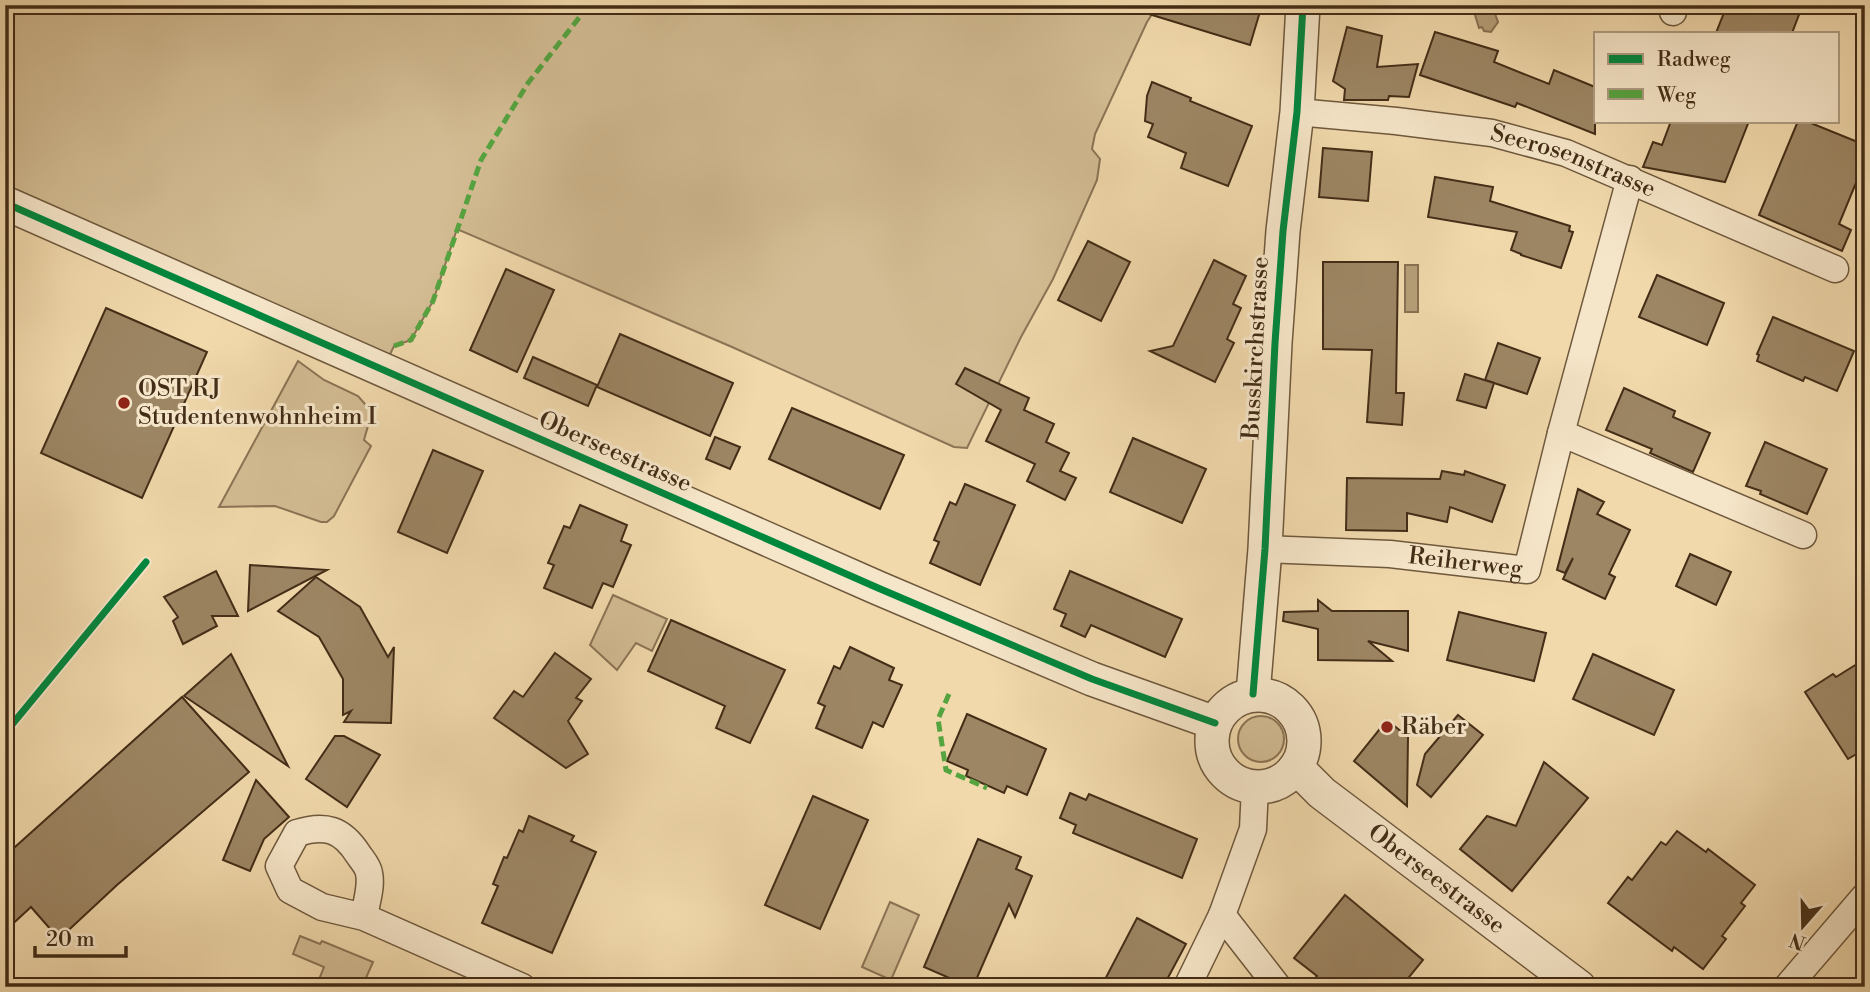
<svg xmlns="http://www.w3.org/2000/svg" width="1870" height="992" viewBox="0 0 1870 992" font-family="'Libre Bodoni',serif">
	<rect width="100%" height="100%" fill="#f1d9ac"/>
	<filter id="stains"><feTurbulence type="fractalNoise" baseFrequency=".00286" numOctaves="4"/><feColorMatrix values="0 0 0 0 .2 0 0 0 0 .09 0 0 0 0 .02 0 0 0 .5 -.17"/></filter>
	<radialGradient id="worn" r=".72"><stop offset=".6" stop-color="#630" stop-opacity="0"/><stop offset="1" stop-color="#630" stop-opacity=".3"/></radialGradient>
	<g fill="#d3bc93" stroke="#8b7455" stroke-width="2">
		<polygon points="5,5 1158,5 1147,22 1095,134 1092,149 1100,159 1097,180 1053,279 1021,337 967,448 954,447 732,347 457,229 433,301 411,340 394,346 382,371 5,203"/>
		<polygon points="298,361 324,380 358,396 372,412 364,440 371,446 334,516 327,522 321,522 275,506 219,507"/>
		<polygon points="613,595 667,619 652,651 636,643 617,670 590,645"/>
		<circle cx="1261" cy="739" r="23"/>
		<polygon points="890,902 919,915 891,980 862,967"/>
		<polygon points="300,936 320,944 322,941 373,962 362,987 316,987 324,967 293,954"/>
	</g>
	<g fill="#b69f79" stroke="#887152" stroke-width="2">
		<polygon points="1472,5 1492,5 1498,22 1491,32 1484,31 1482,27 1479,28"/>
		<rect x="1405" y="265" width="13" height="47"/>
	</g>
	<g fill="#9d8664" stroke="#432d17" stroke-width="2">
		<polygon points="1140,5 1262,5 1250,45 1139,11"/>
		<polygon points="1727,5 1798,5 1795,10 1800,12 1792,33 1716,33"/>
		<polygon points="1347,27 1382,36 1377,67 1418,64 1409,97 1389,96 1388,100 1344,100 1345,89 1333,81"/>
		<polygon points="1435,32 1498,51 1494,62 1549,84 1554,70 1595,87 1595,134 1517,103 1515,107 1420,75"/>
		<polygon points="1152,82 1191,98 1190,101 1252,126 1228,186 1181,168 1186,153 1148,137 1153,124 1145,121 1147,96"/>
		<polygon points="1671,121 1749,121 1725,182 1643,167 1653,142 1662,145"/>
		<polygon points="1798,121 1806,121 1865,145 1865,161 1839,224 1851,230 1842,251 1759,215"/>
		<polygon points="1323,148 1372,152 1368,201 1319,197"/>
		<polygon points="1435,177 1493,187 1490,201 1570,226 1569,231 1573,232 1561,268 1521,255 1521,254 1511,250 1517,232 1428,217"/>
		<polygon points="1088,241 1130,262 1101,321 1058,300"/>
		<polygon points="1214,260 1246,276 1233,304 1241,308 1227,339 1234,343 1215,382 1150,351 1173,346"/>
		<polygon points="1323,262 1398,262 1396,393 1404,393 1402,425 1367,422 1372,350 1323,349"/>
		<polygon points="506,269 554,290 517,372 470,350"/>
		<polygon points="1657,275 1724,303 1707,345 1639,317"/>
		<polygon points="106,308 207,352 142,498 41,453"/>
		<polygon points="1773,317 1854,351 1837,391 1805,377 1803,381 1757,361 1759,355 1757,354"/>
		<polygon points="620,334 733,383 710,436 597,387"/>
		<polygon points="1498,343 1540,358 1527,394 1485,380"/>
		<polygon points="533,357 597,385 588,406 524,378"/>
		<polygon points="965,368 1029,398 1024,410 1054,424 1046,442 1069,453 1060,471 1076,478 1065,500 1027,481 1035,464 986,441 1001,410 956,384"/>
		<polygon points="1465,374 1494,383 1486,408 1457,400"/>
		<polygon points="1624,388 1675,411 1673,417 1710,433 1693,472 1650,453 1652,449 1606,430"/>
		<polygon points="792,408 904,455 880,509 769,459"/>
		<polygon points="715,437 740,447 730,469 706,459"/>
		<polygon points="1133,438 1206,469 1182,523 1110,492"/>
		<polygon points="1765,442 1827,469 1807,514 1760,494 1761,491 1746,486"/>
		<polygon points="433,450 483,471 447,553 398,532"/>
		<polygon points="1442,471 1464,475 1465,471 1505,485 1492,522 1450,507 1447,522 1407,513 1407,531 1346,530 1347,478 1440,479"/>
		<polygon points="965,484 1015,505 980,585 930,563 939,542 934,540 950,502 956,505"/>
		<polygon points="1578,489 1604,502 1597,514 1630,530 1609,574 1615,577 1605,599 1563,579 1573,558 1565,573 1557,570"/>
		<polygon points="580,505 627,525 621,541 631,545 613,587 603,583 592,608 544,588 554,565 548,563 562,531 564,526 570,528"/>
		<polygon points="1690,554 1731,572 1716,605 1676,586"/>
		<polygon points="250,565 327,570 248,611"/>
		<polygon points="216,571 238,616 212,616 217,626 183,644 173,621 178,617 164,597"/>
		<polygon points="1070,571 1182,619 1165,657 1091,625 1085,637 1061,626 1066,614 1054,609"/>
		<polygon points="316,577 360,607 388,657 394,647 391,723 344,722 351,711 343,715 343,679 319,637 278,611"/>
		<polygon points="1318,600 1332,611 1408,611 1408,651 1368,641 1392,661 1318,660 1318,629 1283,621 1284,612 1318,611"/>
		<polygon points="1459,612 1546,633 1534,681 1447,660"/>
		<polygon points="671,620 785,670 750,743 716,728 725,706 648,671"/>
		<polygon points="850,647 894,668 889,680 902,685 883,727 873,722 862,748 816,728 825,706 818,703 834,666 840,669"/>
		<polygon points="555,653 591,679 576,698 582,701 568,721 588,754 566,768 494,718 514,691 523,697"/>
		<polygon points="231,654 288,766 184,696"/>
		<polygon points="1593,654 1674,690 1654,735 1573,699"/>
		<polygon points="1865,659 1865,749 1848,759 1805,692 1833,674 1836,677"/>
		<polygon points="182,697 249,772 117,885 59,939 31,907 5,931 5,856"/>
		<polygon points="967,714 1046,749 1027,795 1007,786 1004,793 966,776 968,770 947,761"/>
		<polygon points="1458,715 1483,735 1431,797 1417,785 1425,754"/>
		<polygon points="1387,720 1408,737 1407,806 1354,761"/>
		<polygon points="335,736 344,736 380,755 347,807 306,779"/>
		<polygon points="1544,762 1588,798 1512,891 1460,849 1487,816 1516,826"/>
		<polygon points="256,780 289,817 264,839 250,871 223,860"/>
		<polygon points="1070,793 1086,800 1089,794 1197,839 1182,878 1073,833 1076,825 1060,818"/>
		<polygon points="813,796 868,820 820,929 765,905"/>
		<polygon points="529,816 574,836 571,841 596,852 552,953 482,923 498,886 493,884 504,857 507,858 519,830 523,832"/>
		<polygon points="1677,831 1706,852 1708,849 1755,885 1741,903 1745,906 1722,936 1726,939 1703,969 1674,947 1672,951 1608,903 1628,877 1632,880 1661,842 1666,845"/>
		<polygon points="978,839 1021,857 1016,869 1032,876 1015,917 1009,904 973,987 970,987 924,967"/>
		<polygon points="1345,895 1423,960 1401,987 1308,987 1317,976 1294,958"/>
		<polygon points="1137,918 1186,944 1163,987 1101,987"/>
	</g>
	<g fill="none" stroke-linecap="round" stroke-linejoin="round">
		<defs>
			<g id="minor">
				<polyline points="1673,12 1674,5"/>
				<path id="s1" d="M1297 112 1396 121 1492 133 1566 153 1835 269"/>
				<polyline points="1561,433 1803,535"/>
				<path id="s2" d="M1265 549 1390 554 1527 570 1561 433 1630 179"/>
				<polyline points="1222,915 1278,987"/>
				<path d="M364 917C366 903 372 887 369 873 368 866 362 860 358 854 342 829 325 824 297 833L279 866 290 890 322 907 364 917 522 987"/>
				<polyline points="1187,987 1222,915 1253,829 1255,787"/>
				<polyline points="1787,987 1865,896"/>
			</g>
			<g id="tertiary">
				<polyline points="5,203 878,588 1092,679 1215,723"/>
				<polyline points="1253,694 1265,549 1275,343 1283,231 1297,112 1303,5"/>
				<circle cx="1258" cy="741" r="46"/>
				<path id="s3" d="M1296 767 1322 793 1579 987"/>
			</g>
		</defs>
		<use href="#minor" stroke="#6e583c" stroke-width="29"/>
		<use href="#tertiary" stroke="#6e583c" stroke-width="36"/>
		<use href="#minor" stroke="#f6e6c9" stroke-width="26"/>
		<use href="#tertiary" stroke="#f6e6c9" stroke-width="33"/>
		<g stroke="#55a440" stroke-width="5" stroke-dasharray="10 5" stroke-linecap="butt">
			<polyline points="394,346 411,340 433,301 481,160 528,83 589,5"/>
			<polyline points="949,694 938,719 946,770 987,788"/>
		</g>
		<defs>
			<g id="cycleway">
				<polyline points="5,203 878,588 1092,679 1215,723"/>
				<polyline points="1253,694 1265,549 1275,343 1283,231 1297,112 1303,5"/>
				<polyline points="5,733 146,562"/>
			</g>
		</defs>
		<use href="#cycleway" stroke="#f6e6c9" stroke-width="11"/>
		<use href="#cycleway" stroke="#00873e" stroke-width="7"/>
	</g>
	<g fill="#8f2418" stroke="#f6e6c9" stroke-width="2.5">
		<circle cx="124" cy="403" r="7"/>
		<circle cx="1387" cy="727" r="7"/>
	</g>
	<g text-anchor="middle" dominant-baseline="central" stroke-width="6" stroke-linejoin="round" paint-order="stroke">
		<g font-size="24" fill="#432d17" stroke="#f6e6c9">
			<text stroke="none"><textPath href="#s1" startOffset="282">Seerosenstrasse</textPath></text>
			<text transform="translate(1256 348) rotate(-87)">Busskirchstrasse</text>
			<text transform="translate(615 452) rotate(24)">Oberseestrasse</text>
			<text stroke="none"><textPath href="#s2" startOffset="201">Reiherweg</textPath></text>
			<text stroke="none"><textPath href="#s3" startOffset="180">Oberseestrasse</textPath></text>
		</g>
		<g font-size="24" fill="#432d17" stroke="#f6e6c9" text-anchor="start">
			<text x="138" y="389">OST RJ<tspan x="138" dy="28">Studentenwohnheim I</tspan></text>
			<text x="1401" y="727">Räber</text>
		</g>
	</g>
	<rect width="1870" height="992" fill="none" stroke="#f1d9ac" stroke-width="28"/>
	<rect x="7" y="7" width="1856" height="978" fill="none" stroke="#432d17" stroke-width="3.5"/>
	<rect x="14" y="14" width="1842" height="964" fill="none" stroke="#432d17" stroke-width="2"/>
	<rect x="1594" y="32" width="245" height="91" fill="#f6e6c9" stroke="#ae9c82" stroke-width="2"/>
	<rect x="1608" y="54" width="35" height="10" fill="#00873e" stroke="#ae9c82" stroke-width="2"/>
	<text x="1657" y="66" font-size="21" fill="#432d17">Radweg</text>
	<rect x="1608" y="89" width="35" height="10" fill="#55a440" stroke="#ae9c82" stroke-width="2"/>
	<text x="1657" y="102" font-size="21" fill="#432d17">Weg</text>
	<g transform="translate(1803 926) rotate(200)" stroke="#f6e6c9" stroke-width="5" paint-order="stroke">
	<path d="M0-5L12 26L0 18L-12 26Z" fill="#432d17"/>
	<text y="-10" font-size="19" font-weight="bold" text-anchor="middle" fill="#432d17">N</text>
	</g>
	<path d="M35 946v10h91v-10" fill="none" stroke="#432d17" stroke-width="3.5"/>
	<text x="46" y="946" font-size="21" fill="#432d17" stroke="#f6e6c9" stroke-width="5" paint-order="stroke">20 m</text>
	<rect width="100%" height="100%" filter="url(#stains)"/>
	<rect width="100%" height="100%" fill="url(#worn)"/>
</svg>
